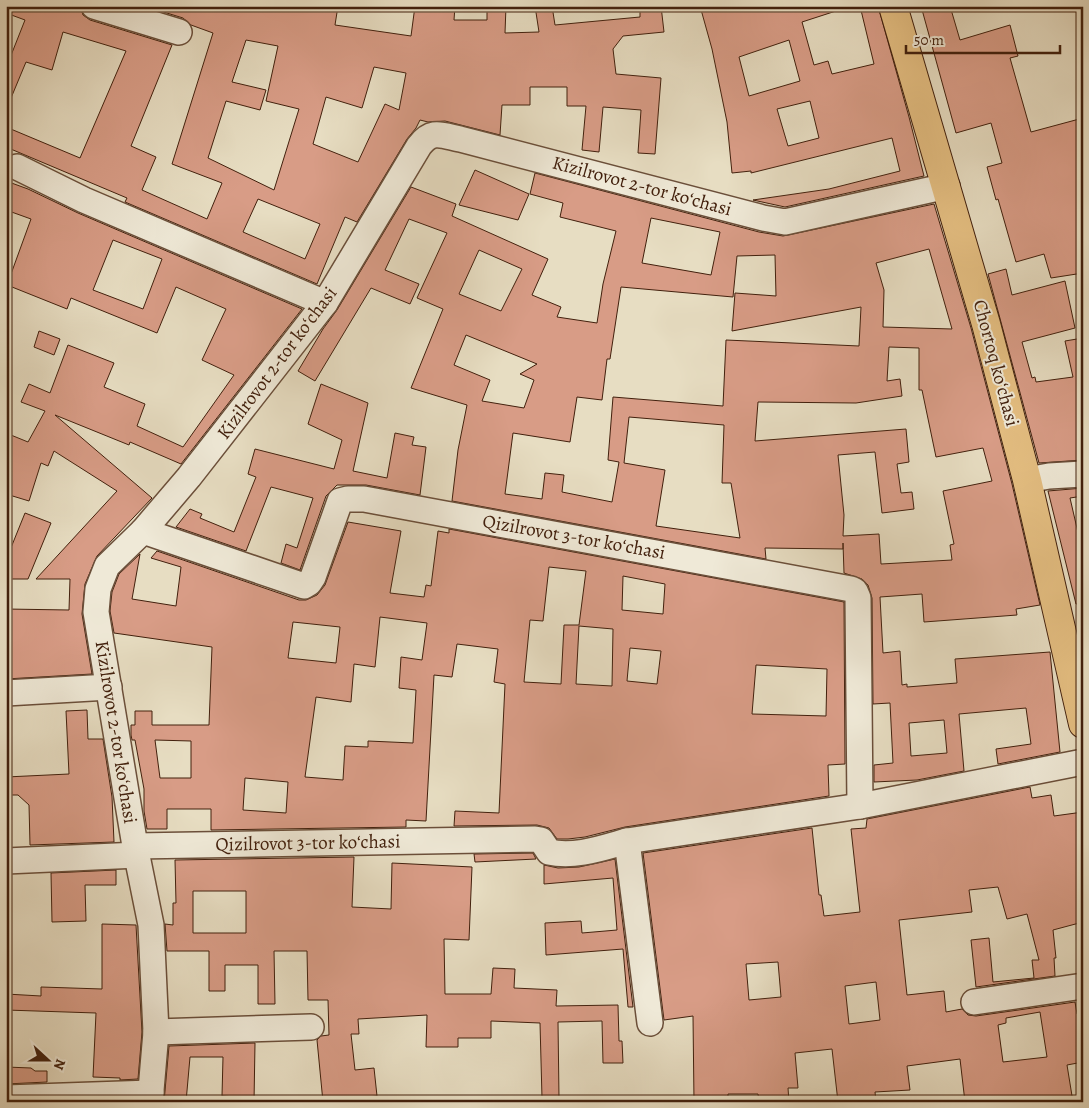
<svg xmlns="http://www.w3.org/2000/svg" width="1089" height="1108" viewBox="0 0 1089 1108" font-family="Alegreya,serif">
	<rect width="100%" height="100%" fill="#e7ddc2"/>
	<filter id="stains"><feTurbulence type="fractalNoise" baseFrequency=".004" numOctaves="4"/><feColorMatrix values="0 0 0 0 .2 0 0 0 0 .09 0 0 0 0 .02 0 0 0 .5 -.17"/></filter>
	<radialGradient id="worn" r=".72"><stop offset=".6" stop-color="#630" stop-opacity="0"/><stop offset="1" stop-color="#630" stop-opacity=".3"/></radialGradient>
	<g fill="#d89c86" stroke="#42200d" fill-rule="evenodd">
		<path d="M6 6H80L83 15 90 20 172 45 131 146 156 157 142 190 207 219 222 183 172 164 213 33 191 25 183 18 144 6H338L335 25 411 36 415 6H455L454 20H487V6H506L505 33 539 32 535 6H552L555 25 640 17V6H661L664 32 623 36 613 49 616 74 661 78 655 154 638 153 641 110 603 107 599 152 582 150 586 106H567V87H530V105H502L500 135 445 121 428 122 420 120 416 128 407 139 357 222 345 217 317 284 125 202 127 198 6 147V127L80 158 126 51 63 32 52 70 26 62 6 110V68L25 20 6 13ZM246 40 278 46 266 101 299 109 274 190 208 158 226 101 260 110 266 90 232 82ZM374 67 406 73 399 110 385 104 358 162 313 144 326 97 362 108ZM258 199 320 224 305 259 243 232Z"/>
		<path d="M700 6H838L839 10 802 22 814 65 828 61 832 74 874 64 860 6H878L909 117 924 176 785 207 753 200 829 189 900 171 892 138 751 173V171L732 173 727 122 712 49ZM789 40 800 81 749 96 739 57ZM810 101 819 138 788 146 777 109Z"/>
		<polygon points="921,6 950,6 960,40 1010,25 1018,56 1010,58 1031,132 1083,118 1083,273 1051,278 1044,254 1016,262 998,199 996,200 987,167 1002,163 991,123 956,133"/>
		<polygon points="475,170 529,194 518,220 459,205"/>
		<path d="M535 173 759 232 783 236 934 204 971 328 1012 484 1040 605 1016 609 1017 615 924 622 922 594 880 597 883 653 900 651 902 685 907 684V687L957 683 955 659 1050 652 1060 752 998 764 996 749 1031 744 1026 708 959 714 964 771 917 780 874 782V765L893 763 890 703 873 704 872 598 868 585 862 579 844 573 843 543V549L765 548 766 559 452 501 458 450 467 405 411 388 443 309 417 298 447 233 409 219 385 270 419 284 410 304 371 288 315 381 298 371 323 329 337 310 411 187 456 204 452 216 548 259 532 295 561 307 557 317 597 323 603 284 616 231 560 217 563 203 530 194ZM651 218 720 232 711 275 642 263ZM929 249 952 329 883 327 884 290 876 263ZM479 250 522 269 501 311 459 294ZM775 255 776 296 735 293 732 331 861 307 859 346 726 340 723 406 613 397 608 460 619 462 612 502 562 492 564 475 545 473 542 499 505 494 513 433 570 442 577 397 602 400 607 359H610L621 287 733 297 737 256ZM466 335 537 364 520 374 534 380 524 408 482 401 490 380 454 365ZM889 347 919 348V390H922L936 457 983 448 992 481 943 491 954 544 950 545 952 560 881 564 879 534 843 536 844 515 838 455 875 452 882 513 914 509 912 492 901 493 897 464 909 462 906 429 755 441 758 402 856 403 902 396 900 379 887 381ZM629 417 724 425 722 483H731L740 538 656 526 665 470 624 463ZM944 720 947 753 911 756 909 723Z"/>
		<path d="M6 181 28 189 78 213 302 309 181 464 130 442 129 445 55 415 152 498 97 556 85 584 82 614 92 674 6 679V609L69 610 70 579H36L117 491 54 451 48 466 41 463 29 501 6 494V433L28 442 45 411 21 402 29 384 50 393 68 345 114 363 104 387 145 404 137 426 183 447 234 375 202 360 226 309 176 287 157 333 71 298 67 309 7 285 31 219 6 210ZM113 240 162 259 143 309 93 290Z"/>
		<polygon points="1006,269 1012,295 1065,281 1075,328 1022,342 1032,378 1035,377 1036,382 1073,377 1065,341 1083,338 1083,460 1039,463 988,274"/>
		<polygon points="39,331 60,339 54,355 34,347"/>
		<polygon points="321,384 368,403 353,471 387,478 395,433 414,437 412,445 426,447 420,495 366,485 337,485 326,496 300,570 281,563 286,544 297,548 313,498 271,487 246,551 176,527 190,509 202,514 200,518 234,532 256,477 248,474 255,449 334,469 342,440 308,424"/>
		<polygon points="1083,488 1083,496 1070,498 1079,537 1083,537 1083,603 1076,604 1048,491"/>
		<polygon points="25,513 51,523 28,579 6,579 6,560"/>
		<path d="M348 522 401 531 390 593 424 597 426 585 431 586 438 531 449 533V529L844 602 845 764 828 765 829 796 625 827 585 837 568 839H557L549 828 537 825 454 826 455 811 499 813 505 684 494 682 498 649 457 644 452 677 434 675 426 821 406 820V827L211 830V809H167V829H147L144 811V789L135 740H132L131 735V725H135V711H152V725H209L212 647 114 633 110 611 112 592 119 574 140 554 132 599 176 606 181 567 151 558 157 551 299 600H306L317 595 325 585ZM549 567 586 571 579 625H564L561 684 524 682 530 620 543 621ZM623 576 665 584 663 614 622 610ZM380 617 427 623 422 660 401 657 399 688 416 690 413 743 368 741V747L345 746 343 780 305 777 316 697 351 702 354 664 375 667ZM293 622 340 627 336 663 288 658ZM579 626 613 629 612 686 576 684ZM630 648 661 651 657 684 627 681ZM756 665 827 669 826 716 752 714ZM155 740 191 741V778H160ZM245 778 288 782 286 813 243 810Z"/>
		<polygon points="87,710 88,739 103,739 112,797 114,842 30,845 29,805 18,795 6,795 6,777 69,774 66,711"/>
		<path d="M1030 787 1032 798 1051 795 1054 816 1083 812V922L1053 930 1056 958H1054L1055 976 976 987 971 940 989 938 993 982 1034 978 1032 960H1039L1027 914 1007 919 998 887 969 890 972 912 899 920 907 995 944 991 946 1012 962 1009 968 1015 976 1016 1075 1002 1077 1014 1083 1013V1062L1067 1065 1073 1102H965L960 1059 907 1066 910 1090 875 1092 876 1102H838L832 1049 795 1053 798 1088H788L789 1102H759L758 1094H728V1102H694L693 1016 664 1020 643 853 812 828 819 895H821L824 916 860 912 851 829 866 828 867 819ZM778 962 781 997 749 1000 746 964ZM876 982 880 1020 849 1024 845 986ZM1040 1012 1047 1057 1003 1062 998 1025 1006 1023V1018Z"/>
		<polygon points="533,853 536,859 475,862 474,854"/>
		<path d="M354 857 352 907 391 909 392 863 472 867 469 940 444 939 445 994H491L493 968 515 969 514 988 557 990 556 1006 618 1005 619 1041H622L623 1063H603L602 1021 558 1022 559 1098H542L540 1023 491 1021V1038H458V1047H426L427 1015 358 1019 359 1034H351L355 1070 374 1068 377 1096 340 1100V1102H323L317 1040 321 1036 329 1035 328 1000H308L307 951H274L275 1004H258V965H225V991H209V951H167L165 924 173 925V903H176L175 860ZM193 891H246V933H193Z"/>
		<polygon points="615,859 633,1007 628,1007 623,949 546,955 545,923 581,921 582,933 617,930 613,878 544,884 544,865 558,868 579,867"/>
		<polygon points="116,870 116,885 85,885 86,921 52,922 51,873"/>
		<polygon points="102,924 136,925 142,1032 138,1079 120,1080 120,1078 93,1077 96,1013 6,1010 6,994 41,996 41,987 102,989"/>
		<polygon points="255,1043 254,1102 235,1102 236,1097 222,1096 223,1057 190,1057 186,1102 164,1102 169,1046"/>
		<polygon points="6,1067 31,1068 35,1071 47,1071 47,1082 6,1084"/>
	</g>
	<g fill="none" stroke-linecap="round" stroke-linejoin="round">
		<defs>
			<g id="minor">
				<polyline points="94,6 179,32"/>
				<polyline points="17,167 84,200 325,303"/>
				<polyline points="1027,480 1049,476 1083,474"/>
				<polyline points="143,531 304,586 309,583 313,577 340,501 348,499 364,499 851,589 855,591 858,598 860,806"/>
				<polyline points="6,693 109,687"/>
				<polyline points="627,841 650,1023"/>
				<path d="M135 846 535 839 541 840 549 852C574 858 602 848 627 841L860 806 1083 762"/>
				<polyline points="6,861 138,855"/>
				<polyline points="974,1002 1083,986"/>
				<polyline points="156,1032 311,1027"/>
				<polyline points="6,1098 151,1093"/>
				<path d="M150 1102 156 1032 151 925 135 846 96 612 98 589 107 566 143 531 189 477 325 303 419 146C432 129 441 135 460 139L763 218 785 222 947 186"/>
			</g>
			<polyline id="major" points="893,6 986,324 1027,480 1083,724"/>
		</defs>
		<use href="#minor" stroke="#6b4f3a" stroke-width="28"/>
		<use href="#major" stroke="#42200d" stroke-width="30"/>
		<use href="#minor" stroke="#efe9d7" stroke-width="25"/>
		<use href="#major" stroke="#e4be81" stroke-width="28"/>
	</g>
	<g text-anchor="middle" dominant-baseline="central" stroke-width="4" stroke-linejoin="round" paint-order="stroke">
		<g font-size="19" fill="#42200d" stroke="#efe9d7">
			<text transform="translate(642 186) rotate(15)">Kizilrovot 2-tor koʻchasi</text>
			<text transform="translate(277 363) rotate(-53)">Kizilrovot 2-tor koʻchasi</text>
			<text transform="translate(996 363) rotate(75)">Chortoq koʻchasi</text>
			<text transform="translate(574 537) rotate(10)">Qizilrovot 3-tor koʻchasi</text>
			<text transform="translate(116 732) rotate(81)">Kizilrovot 2-tor koʻchasi</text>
			<text transform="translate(308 843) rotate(-1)">Qizilrovot 3-tor koʻchasi</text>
		</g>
	</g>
	<rect width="1089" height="1108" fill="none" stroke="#e7ddc2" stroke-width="25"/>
	<rect x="8" y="8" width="1074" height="1093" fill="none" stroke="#42200d" stroke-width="2.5"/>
	<rect x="12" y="12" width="1064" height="1083" fill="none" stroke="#42200d"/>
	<g transform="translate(48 1060) rotate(111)" stroke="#efe9d7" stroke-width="4" paint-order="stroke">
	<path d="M0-4L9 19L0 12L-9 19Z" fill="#42200d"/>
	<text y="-8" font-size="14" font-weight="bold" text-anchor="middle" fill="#42200d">N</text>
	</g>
	<path d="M906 45v8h154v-8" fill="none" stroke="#42200d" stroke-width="2.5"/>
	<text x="914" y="45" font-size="15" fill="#42200d" stroke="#efe9d7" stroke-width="4" paint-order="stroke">50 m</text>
	<rect width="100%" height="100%" filter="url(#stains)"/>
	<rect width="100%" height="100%" fill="url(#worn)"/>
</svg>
